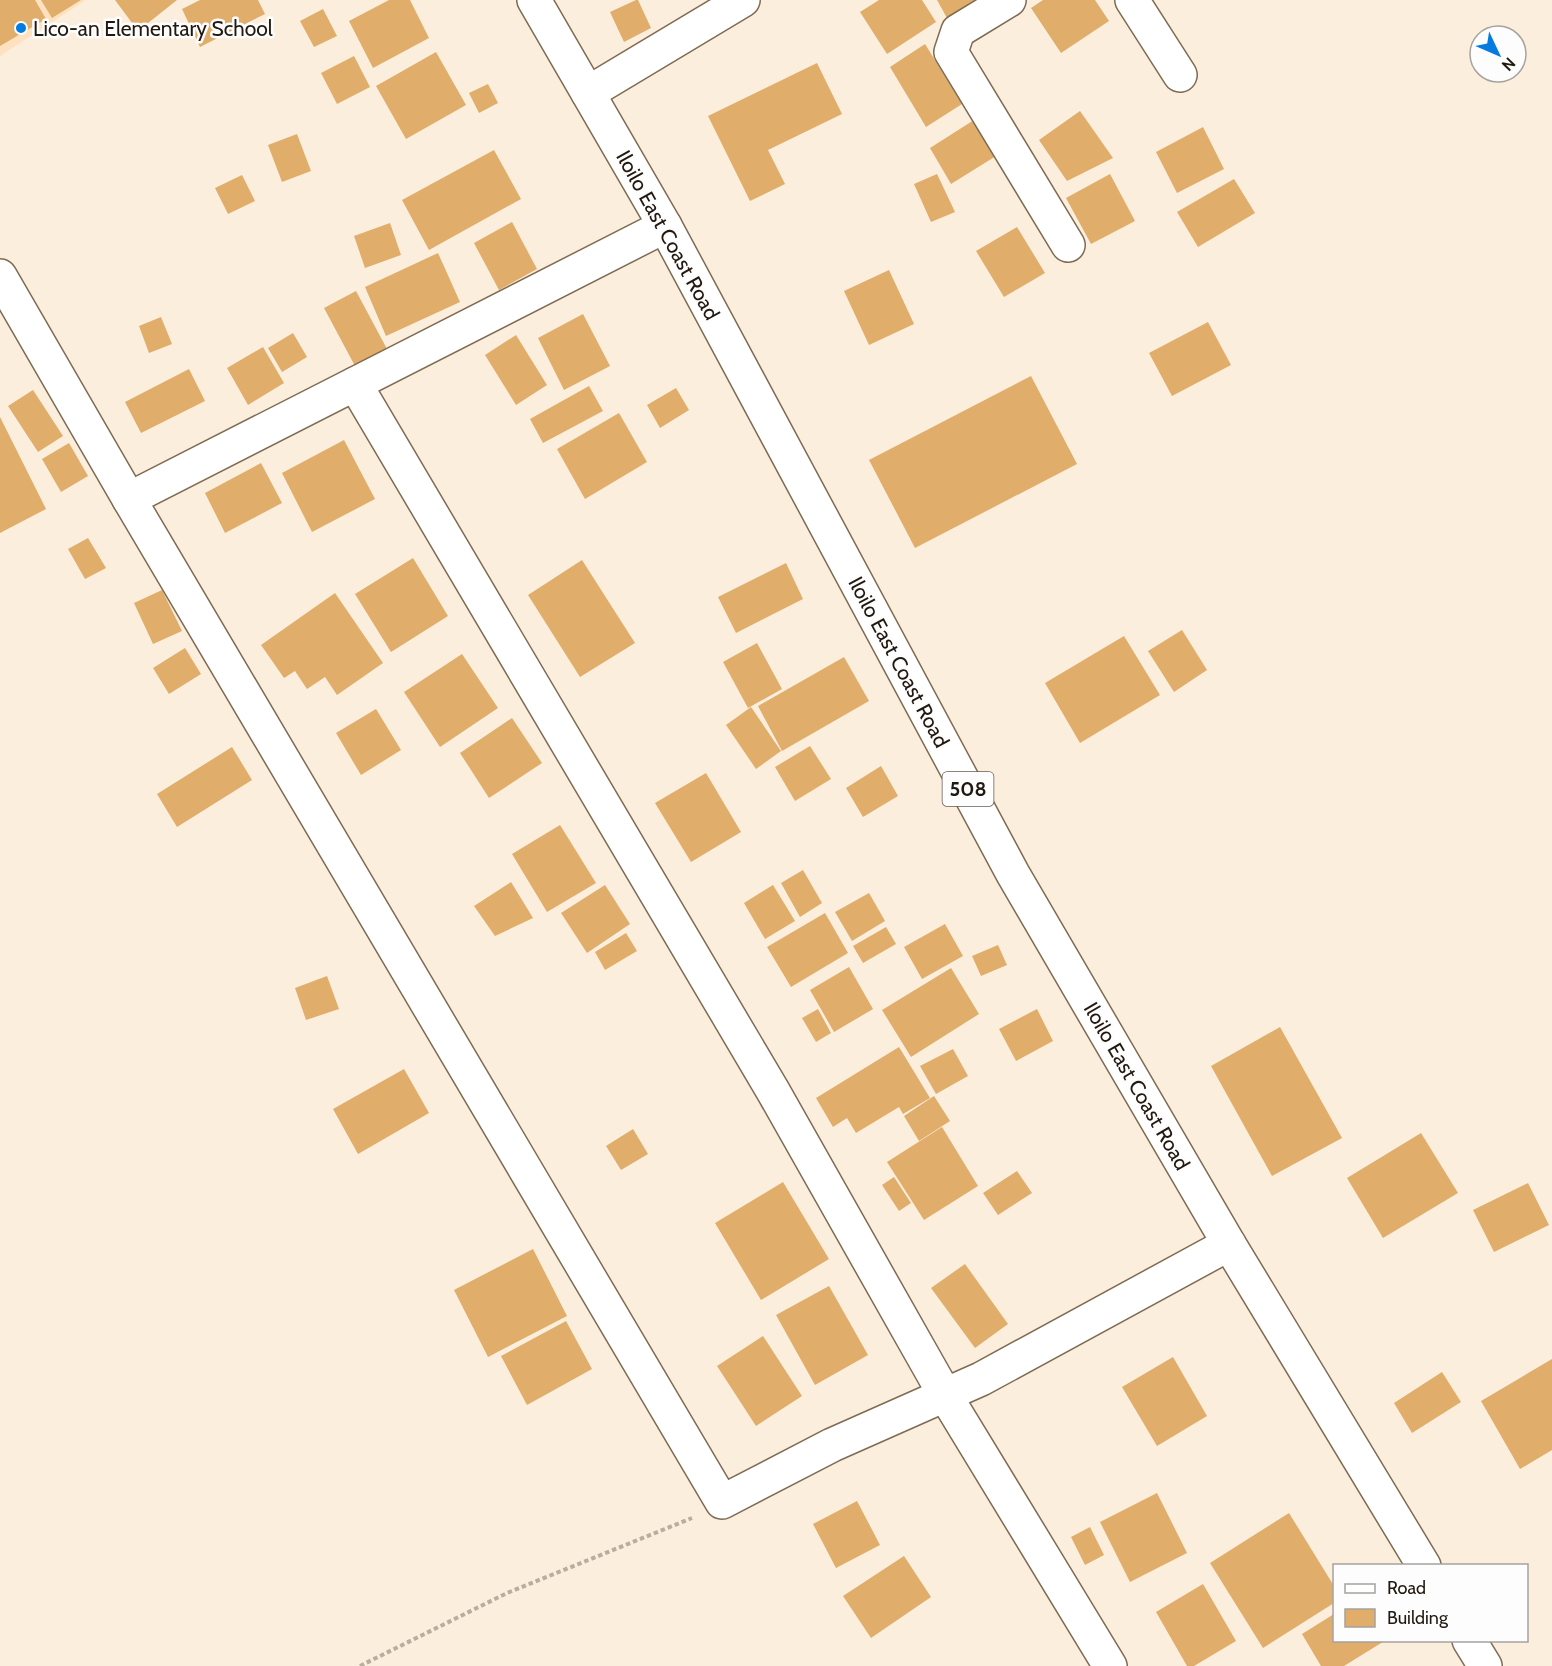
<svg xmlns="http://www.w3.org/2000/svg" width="1552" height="1666" viewBox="0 0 1552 1666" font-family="Cabin,sans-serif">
	<rect width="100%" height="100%" fill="#fceedd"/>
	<polygon fill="#fee2c0" points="0,0 86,0 0,56"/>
	<g fill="#e0ad6a">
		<polygon points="0,0 35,0 46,19 0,46"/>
		<polygon points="41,0 81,0 52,18"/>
		<polygon points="115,0 177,0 138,31"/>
		<polygon points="200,0 258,0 265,14 200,47 182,9"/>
		<polygon points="389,0 410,0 429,38 373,68 349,21"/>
		<polygon points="636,0 638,0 651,28 624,42 610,12"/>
		<polygon points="879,0 922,0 936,22 887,54 860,12"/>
		<polygon points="937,0 982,0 947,18"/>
		<polygon points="1043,0 1095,0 1109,21 1061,53 1031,8"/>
		<polygon points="323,9 337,36 314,47 300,21"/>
		<polygon points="925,44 962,104 926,127 890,67"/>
		<polygon points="436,52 466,105 406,139 376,86"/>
		<polygon points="354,56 370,87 337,104 321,73"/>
		<polygon points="817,63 842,114 768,150 785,184 750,201 708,116"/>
		<polygon points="488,84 498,103 479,113 469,93"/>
		<polygon points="1080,111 1113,158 1067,181 1039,140"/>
		<polygon points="974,120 996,156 951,184 930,148"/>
		<polygon points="1203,127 1224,169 1177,193 1156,152"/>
		<polygon points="297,134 311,171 282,182 268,145"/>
		<polygon points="494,150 521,199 429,250 402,200"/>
		<polygon points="937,174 955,212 931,222 914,184"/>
		<polygon points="1110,174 1135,221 1091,244 1066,198"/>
		<polygon points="242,175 255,201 228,214 215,188"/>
		<polygon points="1234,179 1255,213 1198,247 1177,212"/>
		<polygon points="512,222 537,269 499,290 474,243"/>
		<polygon points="390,223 401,255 365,268 354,236"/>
		<polygon points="1017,227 1045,273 1004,297 976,251"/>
		<polygon points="438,253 460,302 386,336 365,287"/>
		<polygon points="889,270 914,324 869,345 844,291"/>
		<polygon points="356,291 387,349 355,366 324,308"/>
		<polygon points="583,314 610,366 564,390 538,338"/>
		<polygon points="161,317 172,344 149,353 139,326"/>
		<polygon points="1208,322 1231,365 1172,396 1149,353"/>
		<polygon points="293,333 307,357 282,372 268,348"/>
		<polygon points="516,335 547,385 516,405 485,355"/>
		<polygon points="263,347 284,383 248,405 227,368"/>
		<polygon points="189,369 205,401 141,433 125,402"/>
		<polygon points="1031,376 1077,464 915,548 869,460"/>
		<polygon points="589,386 603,411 543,443 530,419"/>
		<polygon points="676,388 689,410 660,428 647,405"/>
		<polygon points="33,390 63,436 38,452 8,406"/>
		<polygon points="619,413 647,462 585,499 557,449"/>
		<polygon points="0,417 46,509 0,533"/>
		<polygon points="344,440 375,499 312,532 282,473"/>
		<polygon points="69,443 88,476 61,492 42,459"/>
		<polygon points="261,463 282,503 225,533 205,493"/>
		<polygon points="88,538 106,568 85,579 68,549"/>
		<polygon points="413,558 448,616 391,652 355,594"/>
		<polygon points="582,560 635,643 580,677 528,595"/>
		<polygon points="786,563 803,599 736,633 718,597"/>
		<polygon points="162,590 182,631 153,644 134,603"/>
		<polygon points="335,593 383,663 337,695 325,677 307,689 295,671 284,678 261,645"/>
		<polygon points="1182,630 1207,670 1174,692 1148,651"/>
		<polygon points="1124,636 1160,695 1080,743 1045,683"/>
		<polygon points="757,643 782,689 748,708 723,662"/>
		<polygon points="185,648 201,674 169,694 153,668"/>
		<polygon points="462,654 498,708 440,747 404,692"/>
		<polygon points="844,657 869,701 782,751 758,706"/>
		<polygon points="751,707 781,751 756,769 726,725"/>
		<polygon points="376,709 401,750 361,775 336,733"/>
		<polygon points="512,718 542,763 489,798 460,753"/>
		<polygon points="810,746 831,779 795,801 775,767"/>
		<polygon points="232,747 252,780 177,827 157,794"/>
		<polygon points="881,766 898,796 863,817 846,788"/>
		<polygon points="706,773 741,832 691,862 655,803"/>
		<polygon points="560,825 596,883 547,912 512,854"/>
		<polygon points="803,870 822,903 800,917 781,883"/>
		<polygon points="511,882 533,918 495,936 474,906"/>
		<polygon points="605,885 630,924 587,953 561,913"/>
		<polygon points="773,885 795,921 765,939 744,903"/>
		<polygon points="869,893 885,921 852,941 835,912"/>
		<polygon points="825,913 848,953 791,987 767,947"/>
		<polygon points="945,924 963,956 922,979 904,947"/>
		<polygon points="886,927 896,944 863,963 853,946"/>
		<polygon points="626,933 637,951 605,970 595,952"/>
		<polygon points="998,945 1007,965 981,976 972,956"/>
		<polygon points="849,967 873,1009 834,1032 810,990"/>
		<polygon points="951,968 979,1014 911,1057 882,1010"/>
		<polygon points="327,976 339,1009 306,1020 295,988"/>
		<polygon points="818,1009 831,1033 816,1042 802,1018"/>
		<polygon points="1037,1009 1053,1041 1016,1061 999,1029"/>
		<polygon points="1280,1027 1342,1138 1272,1176 1211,1066"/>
		<polygon points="899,1047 930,1098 903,1114 899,1107 856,1133 847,1118 833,1127 816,1098"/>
		<polygon points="953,1049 968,1076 936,1094 920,1066"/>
		<polygon points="404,1069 429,1113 358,1154 333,1109"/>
		<polygon points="934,1096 950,1121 919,1141 904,1116"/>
		<polygon points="942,1127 978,1186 924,1220 887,1162"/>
		<polygon points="633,1129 648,1154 621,1170 606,1146"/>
		<polygon points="1421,1133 1458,1193 1383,1238 1347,1178"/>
		<polygon points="1017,1171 1032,1193 998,1215 983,1193"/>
		<polygon points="894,1177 911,1203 899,1211 882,1185"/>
		<polygon points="783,1182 829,1259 761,1300 715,1223"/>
		<polygon points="1528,1183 1549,1225 1494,1252 1473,1210"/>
		<polygon points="533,1249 567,1316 488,1357 454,1290"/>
		<polygon points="965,1264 1008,1324 975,1348 931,1288"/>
		<polygon points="829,1286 868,1355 815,1385 776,1315"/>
		<polygon points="566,1321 592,1369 527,1405 501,1356"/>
		<polygon points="763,1336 802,1396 756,1426 717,1366"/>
		<polygon points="1173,1357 1207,1416 1157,1446 1122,1387"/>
		<polygon points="1552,1359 1552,1450 1520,1469 1481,1401"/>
		<polygon points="1442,1372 1461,1402 1412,1433 1394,1403"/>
		<polygon points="1157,1493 1187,1553 1130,1582 1100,1522"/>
		<polygon points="857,1501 880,1545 836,1568 813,1524"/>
		<polygon points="1289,1513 1334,1586 1334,1603 1263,1648 1210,1563"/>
		<polygon points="1090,1527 1104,1555 1085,1565 1071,1537"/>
		<polygon points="904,1556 931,1597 871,1638 843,1596"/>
		<polygon points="1203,1584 1236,1641 1194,1666 1187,1666 1156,1612"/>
		<polygon points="1334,1614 1334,1640 1386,1640 1344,1666 1321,1666 1302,1634"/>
	</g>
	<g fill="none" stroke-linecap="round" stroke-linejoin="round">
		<defs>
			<g id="minor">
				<polyline points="1009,0 958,31 951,52 1068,245"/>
				<polyline points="1132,0 1180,75"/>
				<polyline points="588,93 743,0"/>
				<polyline points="0,276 129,499 722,1502 832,1445 981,1379 1229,1244"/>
				<polyline points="355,384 773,1091 945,1395 1110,1666"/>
				<polyline points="129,499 665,226"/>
			</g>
			<g id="major">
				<polyline points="534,0 665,226 1013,874 1229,1244 1424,1566"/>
				<polyline points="1469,1640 1485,1666"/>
			</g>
		</defs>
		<use href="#minor" stroke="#7e6b52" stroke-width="36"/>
		<use href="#major" stroke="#7e6b52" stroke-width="36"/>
		<polyline stroke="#baad9e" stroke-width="4" stroke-dasharray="4.5 3" stroke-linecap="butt" points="360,1666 507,1593 692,1518"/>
		<use href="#minor" stroke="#fff" stroke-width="33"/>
		<use href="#major" stroke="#fff" stroke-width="33"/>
	</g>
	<circle fill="#037be1" stroke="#fdfdfd" stroke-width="2" cx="21" cy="28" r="6"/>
	<g text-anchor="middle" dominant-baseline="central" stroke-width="5" stroke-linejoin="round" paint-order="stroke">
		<rect fill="#fdfdfd" stroke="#635d56" stroke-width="1.5" x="942.5" y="772" width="51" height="34" rx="4.5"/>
		<g font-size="20" font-weight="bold" fill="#21190f">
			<text x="968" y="789">508</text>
		</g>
		<g font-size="21" fill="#21190f" stroke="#fdfdfd" text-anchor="start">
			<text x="33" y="28">Lico-an Elementary School</text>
		</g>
		<g font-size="21" fill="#21190f" stroke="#fdfdfd">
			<text transform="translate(668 235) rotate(61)">Iloilo East Coast Road</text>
			<text transform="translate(899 662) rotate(62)">Iloilo East Coast Road</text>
			<text transform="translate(1137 1086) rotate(60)">Iloilo East Coast Road</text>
		</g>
	</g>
	<rect x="1333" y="1564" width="195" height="78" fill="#fdfdfd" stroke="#a5a29e" stroke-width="1.5"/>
	<rect x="1345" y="1584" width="30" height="9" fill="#ffffff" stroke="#a5a29e" stroke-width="1.5"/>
	<text x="1387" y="1594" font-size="18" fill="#21190f">Road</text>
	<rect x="1345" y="1609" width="30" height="18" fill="#e0ad6a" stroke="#a5a29e" stroke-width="1.5"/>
	<text x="1387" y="1624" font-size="18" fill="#21190f">Building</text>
	<g transform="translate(1498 54) rotate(134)"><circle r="28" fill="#fdfdfd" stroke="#a5a29e" stroke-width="1.5"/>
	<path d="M0-4.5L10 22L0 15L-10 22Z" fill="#037be1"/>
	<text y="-9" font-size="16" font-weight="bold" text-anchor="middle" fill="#21190f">N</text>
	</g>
</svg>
